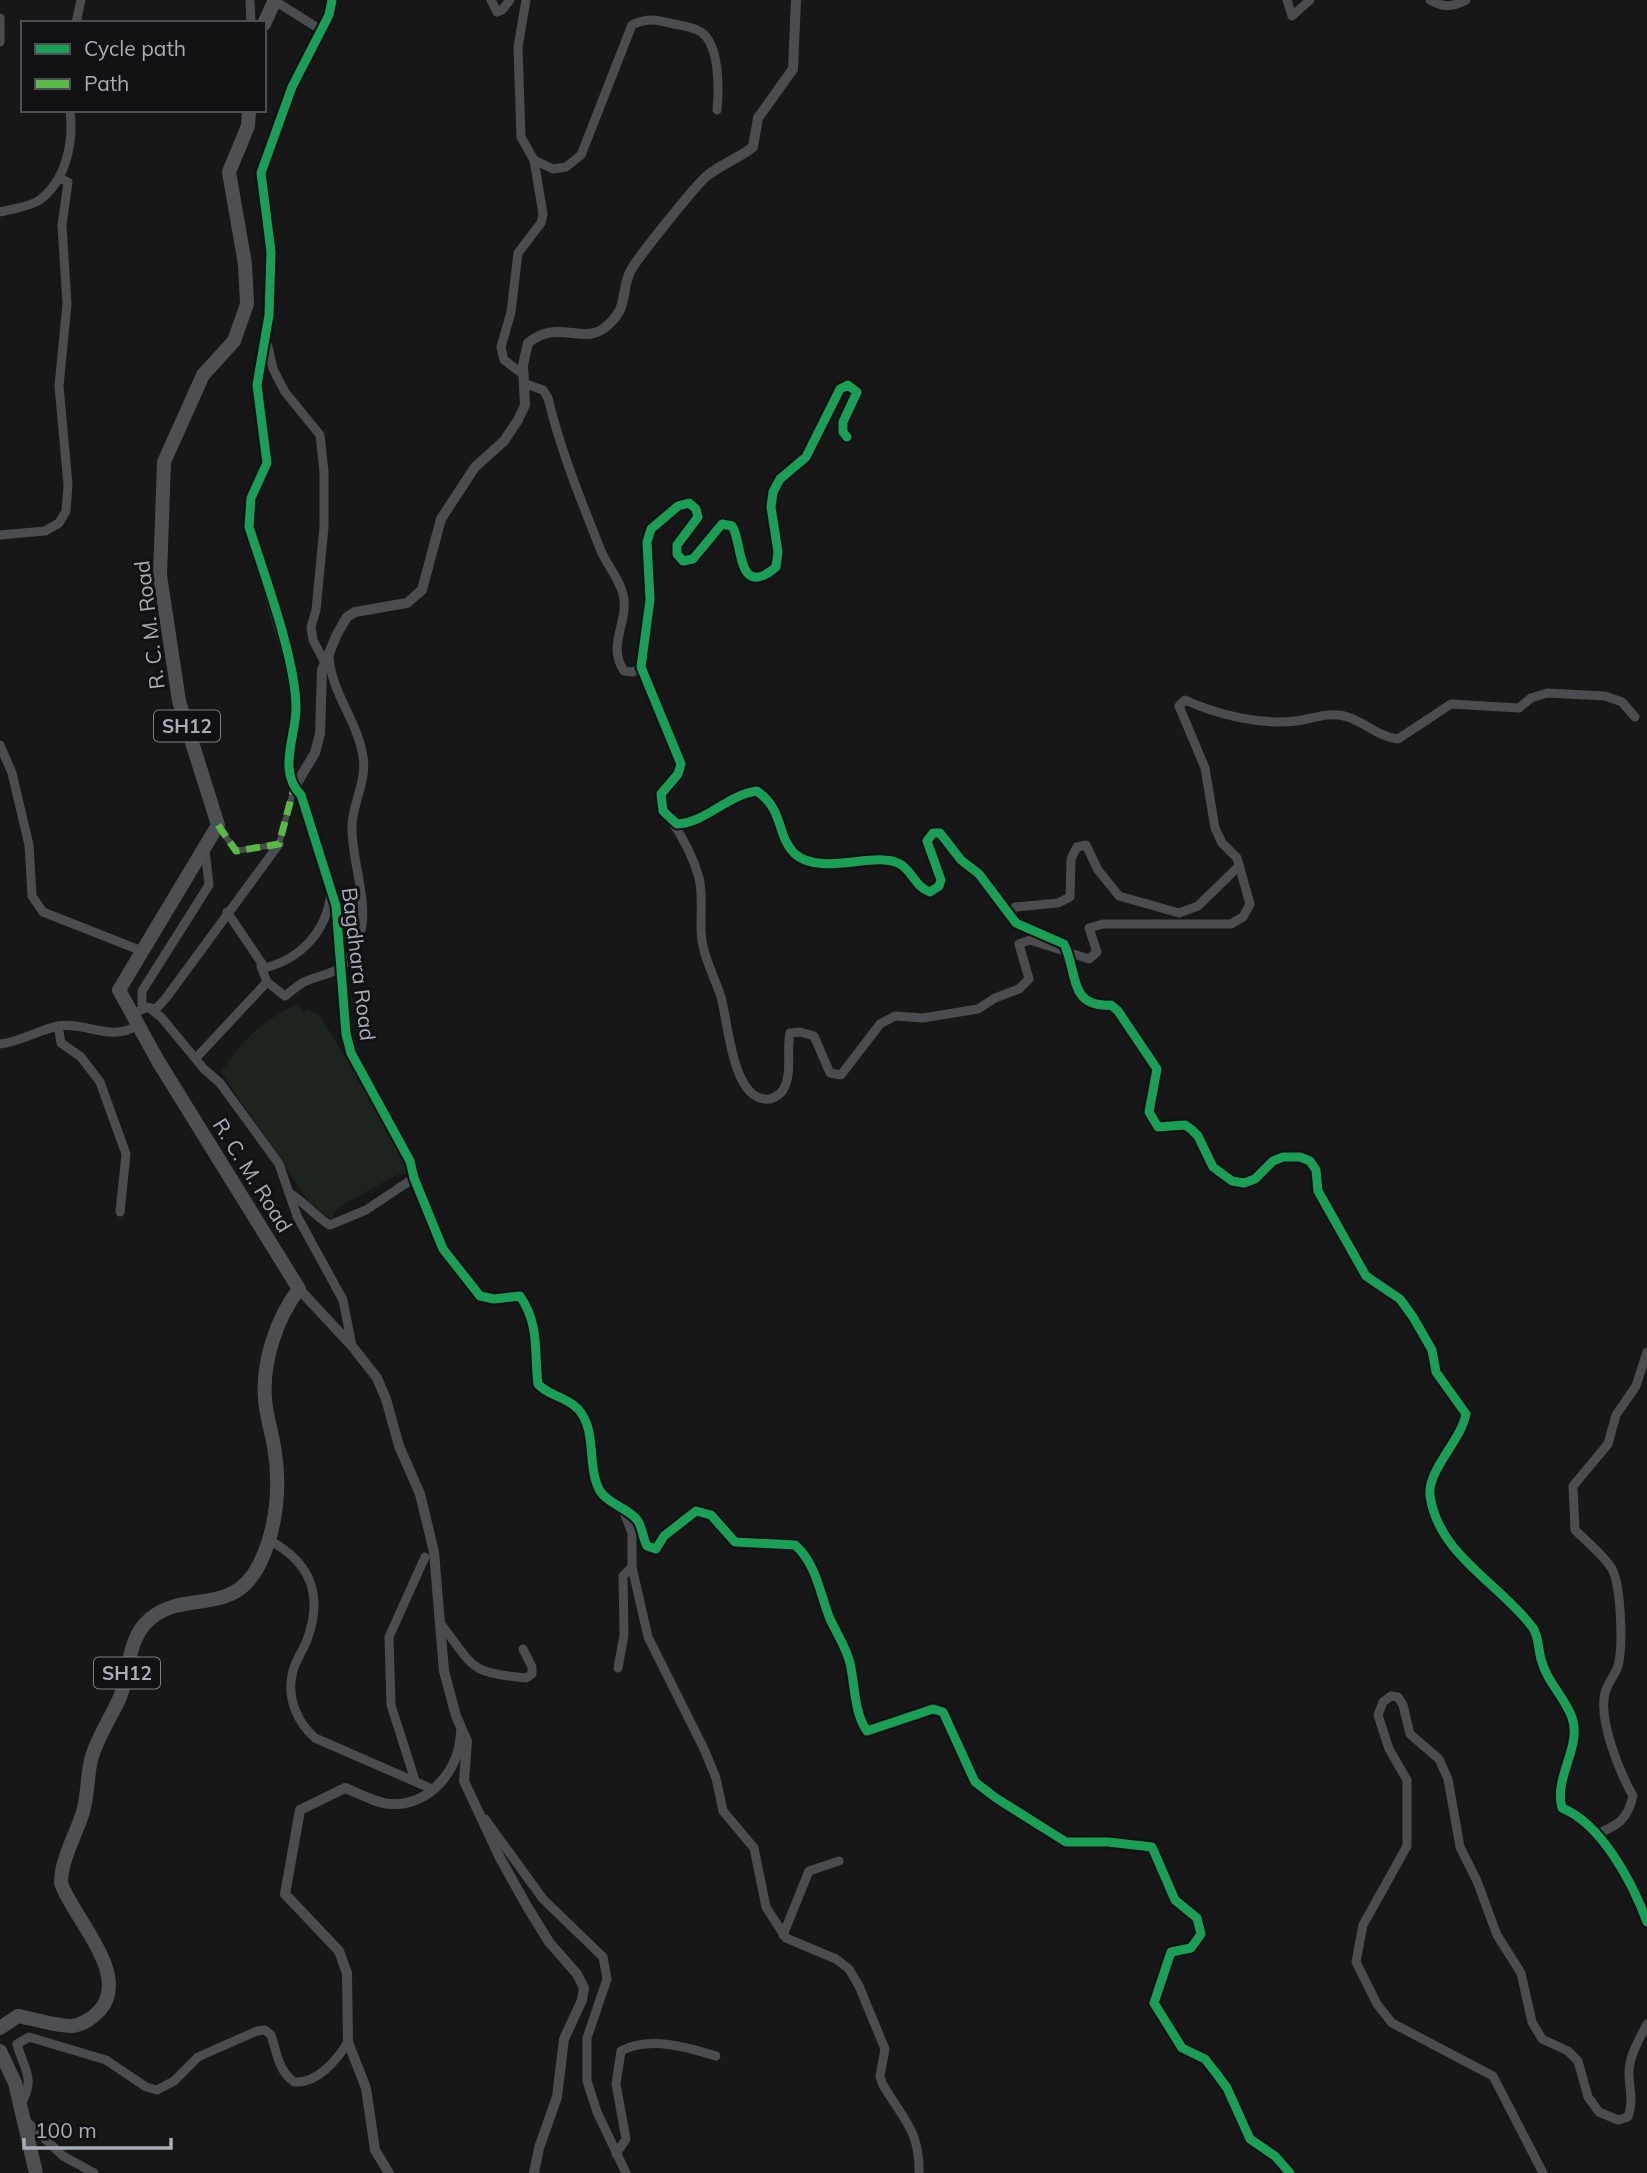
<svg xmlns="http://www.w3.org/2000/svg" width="1647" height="2173" viewBox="0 0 1647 2173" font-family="Mulish,sans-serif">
	<rect width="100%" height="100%" fill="#171717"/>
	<path fill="#1d241e" d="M298 1004 304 1014 306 1010 319 1014 409 1162 410 1174 397 1175 337 1208 333 1219 315 1211 221 1072C240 1042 265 1018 298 1004Z"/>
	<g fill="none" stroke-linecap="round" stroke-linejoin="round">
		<polyline stroke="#4b4c50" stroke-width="6" points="219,827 236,851 279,844 294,788"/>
		<g stroke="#4b4c50" stroke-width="9">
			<polyline points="250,0 251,23"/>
			<polyline points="491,0 497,12 502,10 510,0"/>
			<path d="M526 0 518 47 521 137 534 160 553 169 566 167 581 155 632 25C648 17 658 20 674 24 683 26 693 27 701 32 720 45 719 90 717 110"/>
			<polyline points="1287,0 1292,16 1310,0"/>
			<path d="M1430 0C1443 8 1453 7 1466 0"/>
			<polyline points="275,1 321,30"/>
			<polyline points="0,18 0,42"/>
			<polyline points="76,23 81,0"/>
			<path d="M0 212C11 209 28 207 38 201 66 182 74 142 70 110"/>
			<polyline points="268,346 273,369 285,392 320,435 324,472 324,527 316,610 311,627 313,640 325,663"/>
			<polyline points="524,375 504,360 501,347 511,312 518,253 541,223 543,214 534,160"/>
			<path d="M526 384 543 390 548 398C561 452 581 500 601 551 607 565 619 578 623 594 630 621 606 644 624 671L633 672 641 667"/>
			<path d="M847 437 843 432V422L857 392 848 385 840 389 806 457 780 479 773 492 771 507 778 552 776 567C736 601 743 541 732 526L722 524 693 559 683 561 677 554V545L698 517 696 509 689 503 678 506 651 529 647 542 650 600 641 667 681 764 678 774 661 794 663 811 677 824C707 822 727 795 757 791 785 811 776 836 795 854 817 873 858 858 884 860 913 861 910 885 930 892L939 886 941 880 927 841 933 833H940L961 860 979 874 1016 923 1064 944C1078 972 1068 1008 1111 1005L1118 1011 1157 1069 1149 1112 1158 1127 1185 1125 1191 1129 1198 1136 1213 1167 1232 1181 1244 1183 1255 1179 1273 1161 1283 1157H1300L1310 1161 1316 1170 1318 1191 1366 1276 1400 1299 1413 1317 1432 1350 1436 1372 1466 1414C1461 1441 1427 1470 1430 1496 1439 1556 1500 1583 1533 1628 1539 1637 1538 1649 1541 1659 1547 1682 1563 1695 1571 1715 1584 1745 1553 1777 1562 1808 1602 1824 1633 1884 1647 1922"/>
			<polyline points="0,535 45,531 59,523 66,511 68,485 59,386 67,304 62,225 68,182 59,178"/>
			<polyline points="0,745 12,773 29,845 32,896 43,912 142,951"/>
			<polyline points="294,788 289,773 289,752 296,705 287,656 249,527 251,498 267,463 257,385 269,315 271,252 261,173 292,87 329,15 332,0"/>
			<path d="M671 820C684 839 693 856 699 878 704 898 699 921 702 941 705 961 715 978 721 997 728 1021 732 1097 765 1099 771 1100 779 1096 783 1090 793 1074 786 1051 790 1033L800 1032 814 1036 830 1073 841 1075 880 1024 895 1016 923 1018 978 1009 995 998 1019 989 1029 979 1019 944 1030 940 1089 959 1097 952 1089 928 1103 924H1231L1243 917 1250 904 1237 858 1222 843 1215 828 1205 768 1179 706 1185 700C1218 715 1260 725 1296 721 1313 719 1327 712 1344 716 1363 720 1375 736 1398 739L1451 704 1519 708 1531 698 1547 693 1605 696 1622 702 1635 717"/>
			<path d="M227 912 265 968C302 958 327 931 331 892"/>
			<polyline points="1010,915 1015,907 1058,903 1070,897 1071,859 1077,847 1086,845 1098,870 1119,896 1179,913 1198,906 1239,866"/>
			<path d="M267 982 285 996C290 992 296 987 302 983 314 976 337 974 345 964 381 919 351 874 352 825 353 802 367 781 363 757 358 721 331 693 329 656"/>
			<polyline points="150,1008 156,1009 166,998 279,844"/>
			<polyline points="142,1009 142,991 209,885 205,849"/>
			<polyline points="132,1014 148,1007 161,1017 204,1069 220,1083 279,1164 297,1216 343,1300 352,1346"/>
			<polyline points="58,1026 61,1043 81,1057 100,1082 126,1154 120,1212"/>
			<path d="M0 1044C21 1042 38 1030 58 1026 85 1021 111 1043 138 1025"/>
			<polyline points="196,1058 267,982 261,966"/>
			<path d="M289 1193C305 1202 314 1216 330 1225L366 1210 414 1178"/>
			<path d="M623 1510 632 1533V1567L648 1637 704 1749 716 1778 723 1811 754 1848 766 1907 786 1938 836 1959 849 1969 859 1986 885 2049 880 2076 882 2083C901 2117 920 2129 919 2173"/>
			<path d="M269 1540C310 1562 324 1594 307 1640 303 1651 294 1662 292 1675 287 1699 298 1723 315 1738L432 1789"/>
			<path d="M440 1623C475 1667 467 1673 526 1678L532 1674V1667L523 1649"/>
			<polyline points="618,1668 624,1635 623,1576 632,1567"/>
			<polyline points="415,1780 391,1705 389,1637 425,1557"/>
			<polyline points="485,1819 543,1899 603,1957 607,1979 587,2038 587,2081 597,2112 626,2173"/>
			<path d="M1595 1835C1618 1825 1627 1821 1633 1796 1620 1773 1598 1720 1605 1693 1607 1685 1613 1677 1617 1669 1624 1650 1621 1586 1612 1569 1604 1555 1586 1541 1575 1530L1573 1486 1608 1444 1616 1415 1636 1386 1647 1352"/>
			<polyline points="783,1935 809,1871 839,1861"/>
			<path d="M21 2104C36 2078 24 2070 17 2044L29 2037 106 2060 146 2087 157 2090 174 2081 198 2057 257 2031 265 2030 271 2035C277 2053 278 2070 294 2082 317 2084 337 2060 348 2042"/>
			<polyline points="24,2119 63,2156 94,2173"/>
			<path d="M616 2154 626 2139 616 2084 621 2051C649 2036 687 2047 716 2056"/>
			<path d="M1543 2173 1493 2076 1392 2023 1377 2004 1356 1962 1363 1925 1407 1846V1780L1389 1749 1378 1715 1383 1702 1391 1696 1398 1697 1403 1705 1410 1734 1439 1759 1448 1779 1460 1847 1477 1881 1497 1935 1521 1973 1532 2022 1542 2039 1568 2051 1578 2061 1588 2097 1599 2112 1618 2120 1628 2117C1634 2101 1629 2089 1629 2072 1629 2056 1640 2038 1647 2024"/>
		</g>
		<g stroke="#4b4c50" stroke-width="10">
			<path d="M796 0 793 69 758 118 753 147C739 158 722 164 708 175 698 182 634 262 630 272 620 294 629 306 608 325 584 348 559 317 528 343L523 365 525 405 518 420 504 441 475 467 441 519 422 590 407 603 355 612 347 617 337 634 322 670 320 734 315 753 294 788 301 795 336 906 346 1034 351 1053 410 1161 414 1178 443 1249 480 1296 494 1299 520 1296C540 1325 534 1352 538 1384 548 1396 566 1396 578 1409 598 1431 586 1466 600 1491 609 1505 629 1508 638 1521 642 1527 643 1539 647 1546L656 1549 664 1536 696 1511 711 1515 735 1542 795 1545C816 1563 820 1594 830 1619 837 1634 846 1647 850 1663 855 1685 854 1713 867 1731L933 1709 943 1712 975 1782 996 1798 1066 1842H1108L1152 1847 1175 1900 1197 1918 1201 1934 1191 1948 1171 1952 1154 2003 1182 2048 1205 2059 1216 2073 1227 2088 1250 2139 1275 2156 1290 2173"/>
			<polyline points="299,1289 352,1346 377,1378 386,1399 399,1446 420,1494 434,1552 444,1671 456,1716 467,1741 464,1781 500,1858 528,1908 549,1942 577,1974 584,1988 582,2000 564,2039 557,2097 539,2148 534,2173"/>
			<path d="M389 2173 375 2150 366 2088 348 2042 347 1973 339 1951 285 1894 300 1810 345 1788C359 1793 377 1804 392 1804 430 1806 460 1769 461 1732"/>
		</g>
		<g stroke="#4d4f52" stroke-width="14">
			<polyline points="264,24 275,0"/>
			<path d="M0 2028 18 2016C35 2019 54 2026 72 2026 82 2025 93 2018 100 2010 131 1974 73 1918 61 1883 61 1859 76 1835 83 1812 88 1795 87 1777 91 1760 97 1737 111 1718 120 1697 130 1672 127 1638 150 1619 185 1589 232 1618 259 1565 277 1529 281 1485 274 1446 271 1430 266 1414 265 1399 262 1362 277 1317 299 1289L158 1061 119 990 218 825 179 701 160 575 164 462 203 375 234 341 247 304 245 264 229 172 248 126 249 110"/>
			<polyline points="0,2051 15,2083 36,2173"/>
		</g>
		<polyline stroke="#58b947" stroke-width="7" stroke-dasharray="14 7" stroke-linecap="butt" points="218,825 236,851 279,844 294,788"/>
		<defs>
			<g id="cycleway">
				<path d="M332 0 329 15 292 87 261 173 271 252 269 315 257 385 267 463 251 498 249 527C264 574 296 660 296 708 296 737 277 771 301 795L336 906 346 1034 351 1053 410 1161 414 1178 443 1249 480 1296 494 1299 520 1296C540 1325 534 1352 538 1384 548 1396 566 1396 578 1409 598 1431 586 1466 600 1491 609 1505 629 1508 638 1521 642 1527 643 1539 647 1546L656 1549 664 1536 696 1511 711 1515 735 1542 795 1545C816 1563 820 1594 830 1619 837 1634 846 1647 850 1663 855 1685 854 1713 867 1731L933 1709 943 1712 975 1782 996 1798 1066 1842H1108L1152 1847 1175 1900 1197 1918 1201 1934 1191 1948 1171 1952 1154 2003 1182 2048 1205 2059 1216 2073 1227 2088 1250 2139 1275 2156 1290 2173"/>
				<path d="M847 437 843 432V422L857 392 848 385 840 389 806 457 780 479 773 492 771 507 778 552 776 567C736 601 743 541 732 526L722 524 693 559 683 561 677 554V545L698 517 696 509 689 503 678 506 651 529 647 542 650 600 641 667 681 764 678 774 661 794 663 811 677 824C707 822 727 795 757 791 785 811 776 836 795 854 817 873 858 858 884 860 913 861 910 885 930 892L939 886 941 880 927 841 933 833H940L961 860 979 874 1016 923 1064 944C1078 972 1068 1008 1111 1005L1118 1011 1157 1069 1149 1112 1158 1127 1185 1125 1191 1129 1198 1136 1213 1167 1232 1181 1244 1183 1255 1179 1273 1161 1283 1157H1300L1310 1161 1316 1170 1318 1191 1366 1276 1400 1299 1413 1317 1432 1350 1436 1372 1466 1414C1461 1441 1427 1470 1430 1496 1439 1556 1500 1583 1533 1628 1539 1637 1538 1649 1541 1659 1547 1682 1563 1695 1571 1715 1584 1745 1553 1777 1562 1808 1602 1824 1633 1884 1647 1922"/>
			</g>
		</defs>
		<use href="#cycleway" stroke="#111113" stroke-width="13"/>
		<use href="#cycleway" stroke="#1a9f57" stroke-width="9"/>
	</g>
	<g text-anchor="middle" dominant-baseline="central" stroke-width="6" stroke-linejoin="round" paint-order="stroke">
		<g fill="#111113" stroke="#7b7e86" stroke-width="2">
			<rect x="154" y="710.5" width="66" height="31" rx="5"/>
			<rect x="94" y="1657.5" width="66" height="31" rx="5"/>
		</g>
		<g font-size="19" font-weight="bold" fill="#a8adb8">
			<text x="187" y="726">SH12</text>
			<text x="127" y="1673">SH12</text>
		</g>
		<g font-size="21" fill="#a8adb8" stroke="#111113">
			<text transform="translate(149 625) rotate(-97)">R. C. M. Road</text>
			<text transform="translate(359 964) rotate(83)">Bagdhara Road</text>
			<text transform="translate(253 1175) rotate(58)">R. C. M. Road</text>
		</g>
	</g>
	<rect x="21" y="21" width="245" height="91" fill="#111113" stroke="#4d4f55" stroke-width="2"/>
	<rect x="35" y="44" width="35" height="10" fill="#1a9f57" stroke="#4d4f55" stroke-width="2"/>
	<text x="84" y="56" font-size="21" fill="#a8adb8">Cycle path</text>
	<rect x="35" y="79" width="35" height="10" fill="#58b947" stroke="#4d4f55" stroke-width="2"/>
	<text x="84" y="91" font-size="21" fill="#a8adb8">Path</text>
	<path d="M24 2138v10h147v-10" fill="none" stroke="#a8adb8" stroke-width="3.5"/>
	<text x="35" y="2138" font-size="21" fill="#a8adb8" stroke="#111113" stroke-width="5" paint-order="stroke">100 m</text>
</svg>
